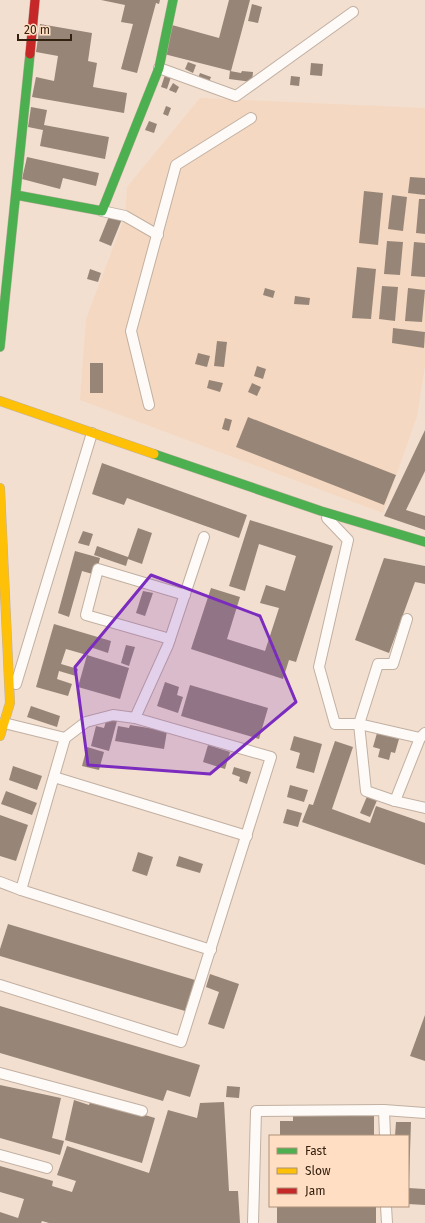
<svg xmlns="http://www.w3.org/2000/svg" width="425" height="1223" viewBox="0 0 425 1223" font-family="'Fira Sans',sans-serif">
	<rect width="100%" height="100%" fill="#f2dfd0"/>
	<polygon fill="#f5d8c1" points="200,98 425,108 425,366 417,416 383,513 80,400 86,319 125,216 127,187"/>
	<g fill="#978678">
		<polygon points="101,0 160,0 159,4 156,3 137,73 121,69 133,24 121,22 125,5"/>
		<polygon points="229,0 250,0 231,71 164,54 172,25 219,38"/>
		<polygon points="252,4 262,7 258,23 248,21"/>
		<polygon points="40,24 92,33 88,61 97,63 93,87 127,93 124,113 32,97 36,77 54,81 58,56 36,52"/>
		<polygon points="188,62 196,65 193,73 185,69"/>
		<polygon points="311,63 323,64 322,76 310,75"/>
		<polygon points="230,71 241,73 242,71 253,72 252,82 229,79"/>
		<polygon points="200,73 211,77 209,82 198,78"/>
		<polygon points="165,75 171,77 167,89 161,87"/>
		<polygon points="291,76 300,77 299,86 290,85"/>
		<polygon points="173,83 179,87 176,93 169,90"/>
		<polygon points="166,106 171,108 168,116 163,114"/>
		<polygon points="31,107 47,110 44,125 109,137 105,159 40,146 43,130 28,127"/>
		<polygon points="149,121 157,124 154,133 145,130"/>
		<polygon points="27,157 99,173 96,186 63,178 60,189 22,179"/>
		<polygon points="410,177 425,178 425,195 408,193"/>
		<polygon points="364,191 383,193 378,245 359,243"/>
		<polygon points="392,195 407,197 403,231 388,229"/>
		<polygon points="419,199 425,199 425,234 416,233"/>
		<polygon points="110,214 122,219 111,246 99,241"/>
		<polygon points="387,241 403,242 400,275 384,274"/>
		<polygon points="414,242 425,243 425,277 411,276"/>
		<polygon points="357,267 376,269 371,319 352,318"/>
		<polygon points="90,269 101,273 98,282 87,279"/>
		<polygon points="382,286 398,287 395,321 379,319"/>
		<polygon points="265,288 275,291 273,298 263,295"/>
		<polygon points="408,288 425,290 422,322 405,321"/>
		<polygon points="295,296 310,298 309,305 294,304"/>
		<polygon points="393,328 425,332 424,348 392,343"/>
		<polygon points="217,341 227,342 224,367 214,366"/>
		<polygon points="198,353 210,356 207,367 195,364"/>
		<rect x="90" y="363" width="13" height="30"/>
		<polygon points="257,366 266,369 263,379 254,376"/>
		<polygon points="209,380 223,383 220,392 207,388"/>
		<polygon points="252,383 261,387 257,396 248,392"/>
		<polygon points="248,417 396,475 384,505 236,447"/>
		<polygon points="225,418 232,420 229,431 222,429"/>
		<polygon points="425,430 425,471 406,510 425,516 425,530 384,516"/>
		<polygon points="102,463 247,515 239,538 127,498 124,505 92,494"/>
		<polygon points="250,520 333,546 296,662 289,660 283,679 191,649 211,588 240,597 227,639 265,651 279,608 260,603 266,585 285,591 296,556 259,544 245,591 229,586"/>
		<polygon points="138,528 152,533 142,564 128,559 126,566 94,555 97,546 128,557"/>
		<polygon points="83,531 93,534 89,546 78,543"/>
		<polygon points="75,551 100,558 96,575 82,571 69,617 58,613"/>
		<polygon points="384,558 425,566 425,584 415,582 389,653 355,640"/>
		<polygon points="143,591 153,593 145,616 136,613"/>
		<polygon points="54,624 111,641 108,653 90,647 87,655 129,668 120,699 78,687 87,655 66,649 61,664 78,669 76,676 59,671 57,679 72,684 68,696 36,687"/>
		<polygon points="126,645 135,647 129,666 121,663"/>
		<polygon points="165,682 179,687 177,695 183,697 178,713 157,706"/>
		<polygon points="190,685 268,708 259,739 181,716"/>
		<polygon points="31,706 60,716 57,727 27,717"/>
		<polygon points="107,718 117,721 109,751 91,746 96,726 104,728"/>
		<polygon points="130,725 167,731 164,749 115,741 118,726 129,728"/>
		<polygon points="377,733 399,739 395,753 391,752 389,760 378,757 380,749 373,747"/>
		<polygon points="294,736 322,744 314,773 296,768 300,753 290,750"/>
		<polygon points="335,741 353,747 332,809 370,823 376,806 425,823 425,865 302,822 309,804 313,805"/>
		<polygon points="208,745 230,752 225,769 203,762"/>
		<polygon points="87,747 104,752 99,770 82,766"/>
		<polygon points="13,766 42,776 37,790 9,780"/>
		<polygon points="234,767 251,772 247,784 239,781 240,777 232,774"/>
		<polygon points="290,785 308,790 304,802 287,797"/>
		<polygon points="6,791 37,803 32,815 1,804"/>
		<polygon points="368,794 378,798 370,817 360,813"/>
		<polygon points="287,809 302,813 298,827 283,823"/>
		<polygon points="0,815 28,825 16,861 0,856"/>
		<polygon points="138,852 153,857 147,876 132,871"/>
		<polygon points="179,856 203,864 200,873 176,866"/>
		<polygon points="8,924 195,980 185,1011 0,956 0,949"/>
		<polygon points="210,974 239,984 224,1029 208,1024 219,992 206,987"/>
		<polygon points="0,1006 200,1065 190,1097 167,1090 163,1101 0,1053"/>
		<polygon points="425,1015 425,1061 410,1056"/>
		<polygon points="0,1085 61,1098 52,1138 64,1141 60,1155 0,1138"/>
		<polygon points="227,1086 240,1087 239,1098 226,1097"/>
		<polygon points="91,1099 155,1118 142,1163 65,1140 74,1100 89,1105"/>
		<polygon points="224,1102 229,1191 238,1191 240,1223 49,1223 42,1221 41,1223 0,1223 0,1212 18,1218 24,1199 0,1192 0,1166 53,1181 52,1186 72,1192 76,1181 57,1175 67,1146 149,1173 168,1110 197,1118 200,1103"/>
		<polygon points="293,1114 374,1114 374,1136 280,1136 280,1121 293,1121"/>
		<polygon points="396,1122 411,1122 409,1182 408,1182 408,1136 395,1136"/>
		<polygon points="408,1188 425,1189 425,1205 408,1204"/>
		<rect x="277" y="1206" width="99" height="17"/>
	</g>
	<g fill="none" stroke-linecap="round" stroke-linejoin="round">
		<defs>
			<g id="lane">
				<polyline points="159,68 236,96 353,12"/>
				<polyline points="102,211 125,216 158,235"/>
				<polyline points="149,405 131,331 176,165 251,118"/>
				<polyline points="327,518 348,540 319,667 335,724 359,724 420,738 425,733"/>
				<polyline points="407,619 393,664 378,664 359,724 366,791 395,801 420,738"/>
				<polyline points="170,639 86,615 98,569 185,595"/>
				<polyline points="16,684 92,433"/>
				<polyline points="135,718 168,645 204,537"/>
				<polyline points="65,738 21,890 211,950"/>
				<polyline points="54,777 247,836"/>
				<polyline points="395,801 425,808"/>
				<polyline points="0,882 21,890"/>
				<polyline points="0,985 181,1042 271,757 135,718 113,715 86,722 65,738 4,723"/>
				<polyline points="0,1073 142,1111"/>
				<polyline points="384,1110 425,1113"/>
				<polyline points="0,1155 47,1168"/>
				<polyline points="386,1206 387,1223"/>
				<polyline points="253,1223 256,1111 384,1110 385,1136"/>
			</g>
			<g id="fast">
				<polyline points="16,195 102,211 159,68 173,0"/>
				<polyline points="0,347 30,54"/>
				<polyline points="154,454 321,511 425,542"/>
			</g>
			<g id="slow">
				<polyline points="0,401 154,454"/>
				<polyline points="0,488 10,703 0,736"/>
			</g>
			<polyline id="jam" points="30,54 35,0"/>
		</defs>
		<use href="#lane" stroke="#c2b0a1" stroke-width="12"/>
		<use href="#fast" stroke="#c2b0a1" stroke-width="10"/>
		<use href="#slow" stroke="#c2b0a1" stroke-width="10"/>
		<use href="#jam" stroke="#c2b0a1" stroke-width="10"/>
		<use href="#lane" stroke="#fdfaf8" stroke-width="10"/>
		<use href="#fast" stroke="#4caf50" stroke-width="9"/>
		<use href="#slow" stroke="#ffc107" stroke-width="9"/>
		<use href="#jam" stroke="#c62828" stroke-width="9"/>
	</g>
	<path fill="#7b2cbf" fill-opacity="0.2" stroke="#7b2cbf" stroke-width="3" stroke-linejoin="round" d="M151 575 260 616 296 702 210 774 88 765 75 667Z"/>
	<rect x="269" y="1135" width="140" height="72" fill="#ffdec3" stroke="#ae927b"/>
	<rect x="277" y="1148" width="20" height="6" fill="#4caf50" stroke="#ae927b"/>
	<text x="305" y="1155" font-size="12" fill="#34200e">Fast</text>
	<rect x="277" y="1168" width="20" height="6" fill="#ffc107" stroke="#ae927b"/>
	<text x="305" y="1175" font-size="12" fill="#34200e">Slow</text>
	<rect x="277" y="1188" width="20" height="6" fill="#c62828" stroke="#ae927b"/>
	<text x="305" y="1195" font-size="12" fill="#34200e">Jam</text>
	<path d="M18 34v6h53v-6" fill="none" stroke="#34200e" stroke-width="2"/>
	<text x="24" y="34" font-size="12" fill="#34200e" stroke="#ffdec3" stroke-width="3" paint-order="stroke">20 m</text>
</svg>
